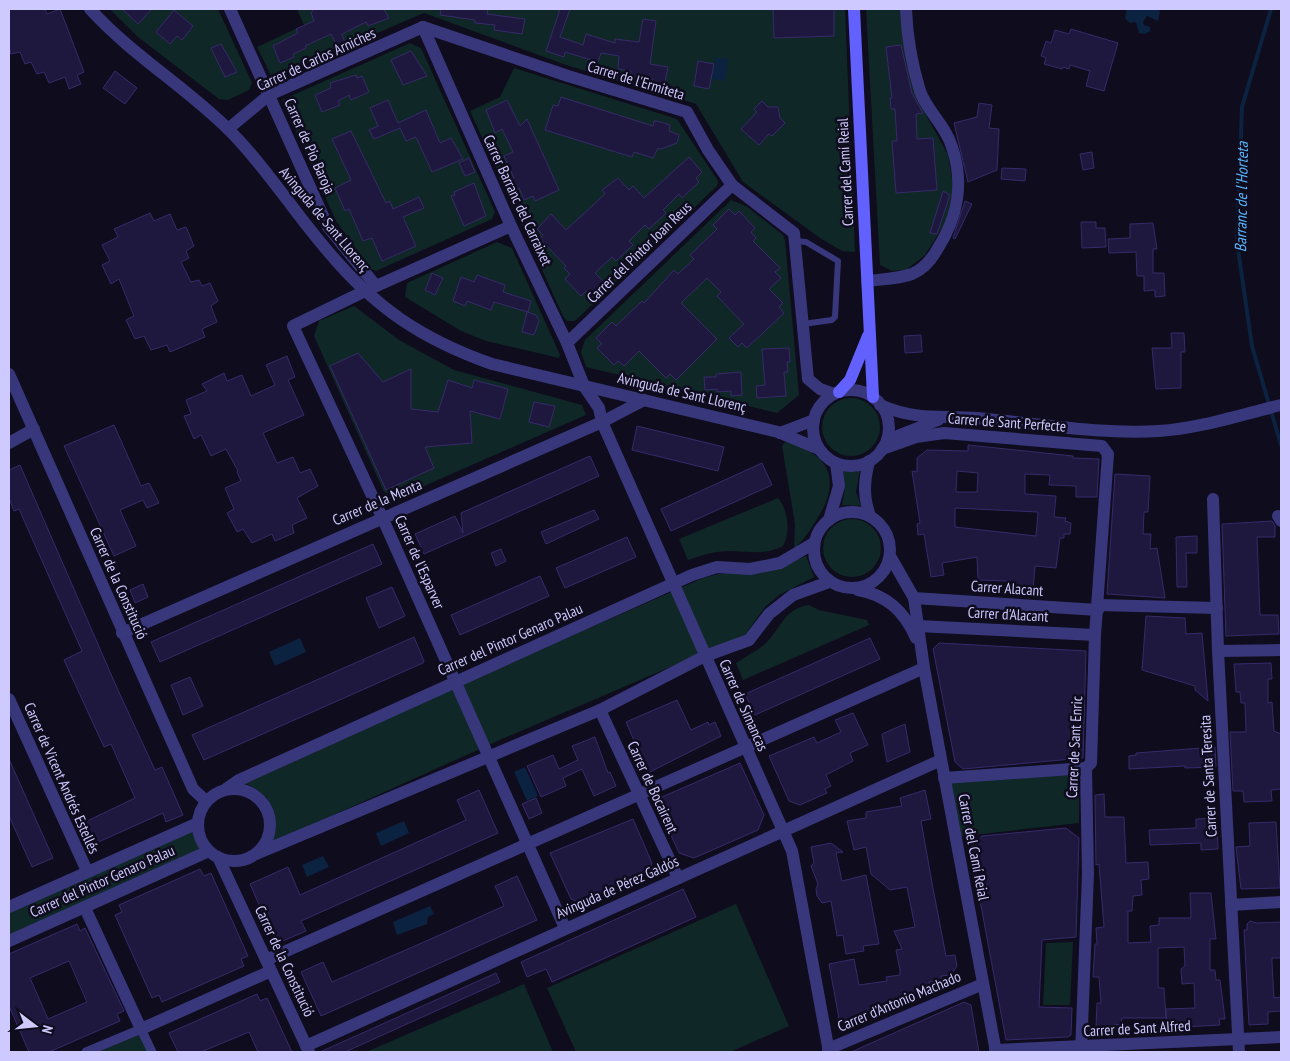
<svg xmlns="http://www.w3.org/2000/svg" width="1290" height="1061" viewBox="0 0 1290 1061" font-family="'PT Sans Narrow',sans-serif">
	<rect width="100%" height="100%" fill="#0f0c1d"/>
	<g fill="#0f2726">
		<polygon points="110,9 218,9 252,83 249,90 228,100 219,99 138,37"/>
		<polygon points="297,9 845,9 855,252 842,251 820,238 743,182 696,104 569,66 424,13 272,78 257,47 304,25"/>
		<polygon points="866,9 901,9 925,113 948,155 954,190 946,222 925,255 906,270 892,271 880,265"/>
		<polygon points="410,43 421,48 495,212 492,219 376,271 371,269 336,221 282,100"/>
		<polygon points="514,68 677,119 718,181 717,186 575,321 567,321 563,316 470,111 500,97"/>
		<polygon points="731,200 746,206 783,235 785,240 799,395 777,413 586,367 581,352 585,340"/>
		<polygon points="497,242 512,248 560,355 559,358 486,341 461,331 405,297 407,283"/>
		<polygon points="354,306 399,340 454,370 582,405 586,415 399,497 384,492 314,336 319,321"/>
		<circle cx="851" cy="427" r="29"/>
		<path d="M785 442C830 453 842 480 817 519 810 530 804 540 794 549L795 524 782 446Z"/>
		<polygon points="842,470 860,470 856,492 861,506 842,505 845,489"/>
		<path d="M778 498C788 510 791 532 783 546 764 556 750 551 730 551 715 551 702 555 688 560L679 539Z"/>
		<circle cx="852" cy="548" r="29"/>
		<path d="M806 556 814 577 779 595 765 607 745 635 502 739 269 844C282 816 270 791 241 782L703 578C738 568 774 570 806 556Z"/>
		<path d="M809 605 819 610 867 620 869 625 743 680 736 663C746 656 757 651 766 643 781 628 785 608 809 605Z"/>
		<polygon points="1079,769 1079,823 955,837 944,778"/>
		<polygon points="198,823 203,844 209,851 9,940 9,908"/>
		<polygon points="736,904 789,1026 730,1052 576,1052 547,988"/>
		<polygon points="1073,942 1070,1005 1043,1005 1046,943"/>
		<polygon points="524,984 553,1052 366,1052"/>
		<polygon points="140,1033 149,1052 96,1052"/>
	</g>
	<g fill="#0c2241">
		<polygon points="1127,9 1158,10 1160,11 1158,21 1147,16 1143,22 1144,25 1150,27 1150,31 1145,34 1139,33 1136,22 1130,23 1125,18"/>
		<polygon points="715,58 728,59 725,81 712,79"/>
		<polygon points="300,638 306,652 275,666 269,652"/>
		<polygon points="525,767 538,796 527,801 514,772"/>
		<polygon points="404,821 409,833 381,846 376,833"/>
		<polygon points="323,856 329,867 307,877 302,865"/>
		<polygon points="430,906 434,914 428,917 427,924 397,935 393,922"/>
	</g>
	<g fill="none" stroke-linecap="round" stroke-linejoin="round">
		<polyline stroke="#0c2241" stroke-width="4" points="1271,9 1242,107 1237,242 1252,346 1281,445"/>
	</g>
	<g fill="#1f183e" stroke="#362a6a" fill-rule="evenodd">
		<polygon points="9,9 45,9 47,14 60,9 84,72 77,75 81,84 69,89 65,77 49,83 44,72 37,74 31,62 25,64 20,52 11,54 9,46"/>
		<polygon points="122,9 152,9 138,24"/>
		<polygon points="314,9 384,9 389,18 368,26 366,22 342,34 348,51 341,54 331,34 305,46 306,48 293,54 294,57 280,63 273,46 298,33 296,29 314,21 311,13"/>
		<polygon points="441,9 488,9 487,14 525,19 522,34 494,30 495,25 475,23 475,20 440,15"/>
		<polygon points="560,9 570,9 560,37 583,45 586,34 615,43 615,39 639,42 643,19 656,21 650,64 668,67 664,87 651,84 653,79 630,76 631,71 618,69 619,56 601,53 598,62 565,52 564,57 546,51"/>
		<polygon points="773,9 834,9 834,36 774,38"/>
		<polygon points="174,10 193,26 182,40 177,36 170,44 156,32"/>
		<polygon points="1071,29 1118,43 1104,91 1086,86 1090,71 1070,65 1069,69 1063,67 1062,69 1044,64 1046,58 1041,56 1046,41 1051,43 1055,30 1069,34"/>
		<polygon points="221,44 237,72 225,77 211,48"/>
		<polygon points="901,45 912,93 923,113 916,114 917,139 933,138 937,190 896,193 892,141 897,141 895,109 891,109 890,98 892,98 886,47"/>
		<polygon points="411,51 427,76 403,85 391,60"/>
		<polygon points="698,61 714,64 709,89 694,86"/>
		<polygon points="115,71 137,88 125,104 103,88"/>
		<polygon points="356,75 357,78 362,76 369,92 351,100 349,95 338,101 340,105 322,112 315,95 331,88 330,83"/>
		<polygon points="561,97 653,126 654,121 657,121 670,125 669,131 679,135 677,143 661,149 658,148 653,158 634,152 632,157 545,130 553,105 558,106"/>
		<polygon points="388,100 398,123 426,110 440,143 451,138 463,159 432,172 416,137 406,141 400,128 374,139 369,130 378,126 370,108"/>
		<polygon points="507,100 520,126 527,119 559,190 535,201 533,196 524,200 519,188 507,192 503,183 514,178 504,156 513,152 502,129 495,133 486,110"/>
		<polygon points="762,101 768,107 778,107 780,118 785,123 772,136 769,134 759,145 741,129 757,112 754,109"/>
		<polygon points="979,103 992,105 989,128 999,129 997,170 968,182 954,123 977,117"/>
		<polygon points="351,131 386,203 390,201 393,209 419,197 424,208 403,217 416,246 382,261 372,238 363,241 349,209 345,211 335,188 351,180 332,139"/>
		<polygon points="1092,152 1094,168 1083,170 1080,154"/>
		<polygon points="689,157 702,172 696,178 699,182 682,198 679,194 663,210 666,213 649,229 645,225 629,241 633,245 616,261 612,257 595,273 605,283 591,297 586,291 581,296 565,279 570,274 564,268 566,266 540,239 543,235 537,229 551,214 566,230 605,194 602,190 618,178 629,190 633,186 644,198"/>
		<polygon points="469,158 475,172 465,176 459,163"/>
		<polygon points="1002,168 1026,169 1025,181 1001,179"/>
		<polygon points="474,183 486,216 464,226 451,196 455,195 454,192"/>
		<polygon points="943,191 949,194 949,198 937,234 930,233"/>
		<polygon points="965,201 972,204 955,239 953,238"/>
		<polygon points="729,209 735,215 739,211 755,228 751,232 756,238 753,241 780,268 775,272 781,278 769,289 783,303 779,307 784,313 747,348 742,343 738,347 729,338 744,324 717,296 721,292 707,278 681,303 717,339 676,380 670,374 666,378 639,351 624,366 618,361 614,365 597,348 602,344 596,338 612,322 616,326 642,301 644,303 674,270 678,274 694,259 690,255 717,229 713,225"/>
		<polygon points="150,213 154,221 170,214 177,230 186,227 194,246 186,251 189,258 181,262 191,282 199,280 202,286 210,283 218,301 211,306 217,322 202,329 205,337 170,352 167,345 151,350 144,336 135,339 126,320 134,316 119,279 111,284 102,265 110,261 102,245 118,237 114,229"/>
		<polygon points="1081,222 1096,222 1096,228 1105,228 1106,247 1082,248"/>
		<polygon points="1153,223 1157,249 1153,249 1153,273 1164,273 1165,296 1155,297 1155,290 1144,291 1144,276 1137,276 1136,252 1109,253 1108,239 1130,238 1130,224"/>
		<polygon points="432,273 443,278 435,295 425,290"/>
		<polygon points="477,275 505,285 503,292 531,301 528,312 494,302 491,310 467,301 465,306 453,301 461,277 474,282"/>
		<polygon points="527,312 536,315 539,321 534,335 522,332"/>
		<polygon points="1171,333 1184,333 1185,352 1181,352 1181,388 1156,389 1152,348 1172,348"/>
		<polygon points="921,335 922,352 905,353 904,336"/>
		<polygon points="789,348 790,362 787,362 788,372 784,372 786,396 757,398 756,386 765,385 762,349"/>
		<polygon points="358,353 383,382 411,369 411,409 438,412 448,380 472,388 474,380 508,389 500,419 470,411 472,443 425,447 434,468 386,490 330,366"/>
		<polygon points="287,356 295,377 288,380 304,415 263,433 277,463 293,457 300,473 310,469 318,486 297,498 307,518 292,525 294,533 275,541 272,534 252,543 243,529 237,532 227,513 234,509 225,488 241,481 237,472 238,471 226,449 211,456 201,435 194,439 184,416 191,414 186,400 207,391 202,384 224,373 227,381 242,375 251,396 275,385 266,365"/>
		<polygon points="741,372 742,395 731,396 731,391 717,392 717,389 705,390 704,377 716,377 716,374"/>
		<polygon points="534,402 555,406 549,427 529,422"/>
		<polygon points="114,425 141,486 149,483 159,503 147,508 143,500 120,510 136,546 114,556 64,446"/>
		<polygon points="637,426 724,447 718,471 632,450"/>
		<path d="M968 445 1073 456V458L1099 459 1097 497H1076V486L1049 485 1050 475 1025 474V494L1056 496 1054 517 1066 518 1065 521 1071 523 1070 534H1064V538H1060L1056 568 1035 566 1033 590 1007 588V581L978 580 977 557 942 563 944 575 931 577 924 534 918 535 917 524 920 523 912 471 917 472V458L927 450 968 451ZM957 471 978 473 977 492H956ZM955 508 1038 512 1036 536 955 527Z"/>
		<polygon points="590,456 599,476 424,554 415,534 455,516 463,533 461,513"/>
		<polygon points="762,463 772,485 671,531 661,509"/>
		<polygon points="20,465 117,688 155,770 162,767 183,815 166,822 163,813 94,844 85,822 135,798 111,744 104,747 64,660 82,651 19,509 14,511 9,498 9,470"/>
		<polygon points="1115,474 1150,476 1148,512 1144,512 1143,534 1151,534 1150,549 1157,548 1165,598 1107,594"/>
		<polygon points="594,510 599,519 546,544 541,532"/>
		<polygon points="1272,521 1275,526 1275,537 1257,537 1260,615 1278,615 1279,634 1226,636 1222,524"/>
		<polygon points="1197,536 1197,553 1186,553 1187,587 1177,587 1176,537"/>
		<polygon points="627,537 636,557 565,588 556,568"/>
		<polygon points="373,544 382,564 160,662 151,642"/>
		<polygon points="501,549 506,561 496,566 491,553"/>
		<polygon points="540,576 549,596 460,635 451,615"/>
		<polygon points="143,584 148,597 135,603 130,590"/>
		<polygon points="392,587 405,616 379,628 366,598"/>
		<polygon points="1146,616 1185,618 1186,634 1202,633 1208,701 1195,690 1195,686 1142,670"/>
		<polygon points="414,637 424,661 423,663 204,760 192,735"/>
		<polygon points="870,638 880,659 755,715 745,694"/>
		<polygon points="939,643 1086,651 1083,758 963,769 955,762 933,649"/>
		<polygon points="1271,663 1272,679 1268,679 1268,703 1272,702 1274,731 1281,734 1281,789 1271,790 1272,801 1244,802 1243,791 1233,791 1230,732 1246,732 1245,703 1241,703 1240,692 1236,692 1234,664"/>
		<polygon points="190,677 203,706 183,715 171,685"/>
		<polygon points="677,700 691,730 708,722 709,725 715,722 721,736 648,773 626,722"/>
		<polygon points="853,713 868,745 850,753 853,761 826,775 831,786 825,789 827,793 800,805 789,801 769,756 814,737 817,743 841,732 835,720"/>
		<polygon points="905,724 910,752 887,762 882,734"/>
		<polygon points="595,737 608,773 610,772 616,786 594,796 582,769 563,778 566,786 541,797 527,766 553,755 559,769 578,760 572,746"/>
		<polygon points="1215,747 1216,767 1185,768 1185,766 1129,769 1129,756 1136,755 1136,753"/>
		<polygon points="9,759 53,858 32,867 9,816"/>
		<polygon points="740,763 764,815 758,830 694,858 679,853 655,800"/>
		<polygon points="479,790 498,833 301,921 306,931 276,944 250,884 288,867 300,895 466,820 457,800"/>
		<polygon points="925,790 931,819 921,821 932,883 946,956 955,955 957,966 951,975 941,976 942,980 929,982 930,986 916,988 917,992 903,994 904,998 891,1000 892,1003 878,1005 879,1009 866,1011 866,1015 853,1017 853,1021 840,1024 829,964 854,959 859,985 887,981 886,977 900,975 900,970 896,950 902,949 894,931 915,927 907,887 890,890 871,874 866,847 854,850 847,821 866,818 866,812 902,806 900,798"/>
		<polygon points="1104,794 1105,817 1124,817 1126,863 1148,862 1149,879 1141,880 1142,895 1133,896 1132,911 1128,911 1128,943 1151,942 1150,926 1159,925 1159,918 1191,918 1190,893 1211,893 1216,939 1210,939 1210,970 1215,970 1216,980 1220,980 1225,1019 1219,1019 1220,1025 1167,1028 1166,1009 1195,1008 1194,983 1182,984 1181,969 1185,966 1184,947 1158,948 1158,985 1159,988 1164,988 1166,1018 1122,1018 1121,1025 1113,1025 1113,1028 1096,1027 1097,1003 1101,1003 1099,977 1093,977 1095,944 1097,944 1096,928 1104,927 1099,864 1096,865 1095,795"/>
		<polygon points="536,798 542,813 529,819 522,804"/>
		<polygon points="1217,818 1218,849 1201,850 1201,843 1150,845 1149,830 1196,828 1196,819"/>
		<polygon points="633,819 652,863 650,869 641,874 642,875 589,899 588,897 579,902 571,899 550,853"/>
		<polygon points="1276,822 1280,888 1241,889 1236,847 1250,846 1249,823"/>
		<polygon points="1066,828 1079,838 1076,937 1042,940 1039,1007 1072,1008 1071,1035 1068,1037 1006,1040 970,847 982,836"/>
		<polygon points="831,843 843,852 836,853 842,881 866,875 879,944 863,946 864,951 846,954 843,935 837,936 831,901 822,903 817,896 816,889 818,884 811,866 814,863 811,847"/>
		<polygon points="200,869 204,876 211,873 248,956 241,959 244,966 162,1002 159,995 152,998 115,915 122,912 119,905"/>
		<polygon points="517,876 537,920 321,1016 301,972 323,962 332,982 424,942 504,906 495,886"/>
		<polygon points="683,889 696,917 552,982 546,969 527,977 521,962"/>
		<polygon points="1250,921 1257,923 1281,922 1281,958 1272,958 1272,963 1274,998 1281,997 1281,1011 1268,1012 1268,1024 1249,1025 1244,930 1247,930 1247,924"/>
		<path d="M77 924 80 931 85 928 124 1011 117 1014 120 1021 49 1052H29L9 1006V954ZM69 961 87 1002 48 1019 30 978Z"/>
		<polygon points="496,973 500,982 345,1052 320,1052"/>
		<polygon points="257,994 260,1001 267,998 292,1052 258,1052 249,1032 201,1052 178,1052 169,1033"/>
		<polygon points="964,1002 971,1005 979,1052 851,1052"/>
	</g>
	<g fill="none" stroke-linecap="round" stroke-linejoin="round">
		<polyline stroke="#38377c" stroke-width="6" points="795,241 806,242 838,261 835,317 832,320 803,324"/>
		<polyline stroke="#38377c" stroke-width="9" points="86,1052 141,1029 152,1052"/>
		<g stroke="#38377c" stroke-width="12">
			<polyline points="230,9 328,227 376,286"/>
			<polyline points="423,27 511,226 567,343 584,386 599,408 602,422 792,851 829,1052"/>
			<polyline points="423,27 568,76 687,112 708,150 732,185 794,233 808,379 820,389 834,394"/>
			<polyline points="228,129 269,95 423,27"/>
			<polyline points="511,226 365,291 293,326 382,517 565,928"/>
			<path d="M867 281C882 279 898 279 912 274 924 269 932 259 938 248 958 217 964 182 952 147 946 126 927 111 920 91 912 65 907 36 906 9"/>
			<polyline points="567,343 732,185"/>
			<polyline points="9,374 193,789 206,801"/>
			<polyline points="882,449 916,437 944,433 1102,446 1108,454 1095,635 1091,763 1086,768 1088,874 1081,1052"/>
			<polyline points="1213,499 1218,651 1239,1052"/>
			<polyline points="1278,516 1281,521"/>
			<polyline points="914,598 1098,610"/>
			<polyline points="1098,605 1217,608"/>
			<polyline points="918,626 1095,635"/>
			<polyline points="122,633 602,422 644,400"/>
			<polyline points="1218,651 1281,650"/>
			<polyline points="9,699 87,871"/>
			<polyline points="600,710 678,878"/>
			<polyline points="944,778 1086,768"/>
			<polyline points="218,857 309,1052"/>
			<polyline points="1231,905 1281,902"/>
			<polyline points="85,908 141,1029 271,971"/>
			<polyline points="266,960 924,668"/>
			<polyline points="306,1046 941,760"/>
			<polyline points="828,1049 983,984"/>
			<polyline points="995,1050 1281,1037"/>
		</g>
		<g stroke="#38377c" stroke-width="12">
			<path d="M90 9C133 56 186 87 230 131 266 167 293 211 326 249 374 307 421 339 492 364L778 432 819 449"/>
			<circle cx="851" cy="428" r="38"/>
			<path d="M880 405C917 421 940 415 977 418 1037 423 1099 435 1159 431 1198 429 1243 414 1281 405"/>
			<polyline points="780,433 814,420"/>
			<polyline points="887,440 938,420"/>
			<polyline points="9,443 34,429"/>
			<path d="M869 461C864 482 863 496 870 516"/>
			<circle cx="852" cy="550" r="38"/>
			<polyline points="829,520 839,486 836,463"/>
			<polyline points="890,556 914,598 924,668 996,1052"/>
			<path d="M858 590C887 595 904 611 916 638"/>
			<circle cx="234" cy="825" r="36"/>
			<polyline points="226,789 239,780 692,575 717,567 750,569 780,563 814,543"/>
			<polyline points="256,854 600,710 705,656 749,640 769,614 793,595 829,582"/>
			<polyline points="9,907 198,823"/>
			<polyline points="9,941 209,851"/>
		</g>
		<g stroke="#6261fd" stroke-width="12">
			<polyline points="854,9 873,397"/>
			<polyline points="839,392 850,380 868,336"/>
		</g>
	</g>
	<g text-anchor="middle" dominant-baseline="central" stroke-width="5" stroke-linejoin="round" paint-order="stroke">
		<g font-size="15" fill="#cec9fe" stroke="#0f0c1d">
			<text transform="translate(316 59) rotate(-25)">Carrer de Carlos Arniches</text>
			<text transform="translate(636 80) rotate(17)">Carrer de l'Ermiteta</text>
			<text transform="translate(310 146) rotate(66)">Carrer de Pío Baroja</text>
			<text transform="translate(845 172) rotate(-93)">Carrer del Camí Reial</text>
			<text transform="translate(518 200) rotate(65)">Carrer Barranc del Carraixet</text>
			<text transform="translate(325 219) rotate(50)">Avinguda de Sant Llorenç</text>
			<text transform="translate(639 252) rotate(-44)">Carrer del Pintor Joan Reus</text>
			<text transform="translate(682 392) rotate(13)">Avinguda de Sant Llorenç</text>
			<text transform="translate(1007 422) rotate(4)">Carrer de Sant Perfecte</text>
			<text transform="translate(377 502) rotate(-23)">Carrer de la Menta</text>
			<text transform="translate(420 562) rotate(66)">Carrer de l'Esparver</text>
			<text transform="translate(119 583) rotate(66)">Carrer de la Constitució</text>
			<text transform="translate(1007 588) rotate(4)">Carrer Alacant</text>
			<text transform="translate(1008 614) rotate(3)">Carrer d'Alacant</text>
			<text transform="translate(510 639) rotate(-24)">Carrer del Pintor Genaro Palau</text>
			<text transform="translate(744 705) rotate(66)">Carrer de Simancas</text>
			<text transform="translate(1074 747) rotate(-87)">Carrer de Sant Enric</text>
			<text transform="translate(1208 776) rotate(-93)">Carrer de Santa Teresita</text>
			<text transform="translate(62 778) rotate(66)">Carrer de Vicent Andrés Estellés</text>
			<text transform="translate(653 787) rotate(65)">Carrer de Bocairent</text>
			<text transform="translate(974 847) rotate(79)">Carrer del Camí Reial</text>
			<text transform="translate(102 881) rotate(-24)">Carrer del Pintor Genaro Palau</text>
			<text transform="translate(617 887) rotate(-24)">Avinguda de Pérez Galdós</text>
			<text transform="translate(285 961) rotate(65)">Carrer de la Constitució</text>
			<text transform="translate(899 1001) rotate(-23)">Carrer d'Antonio Machado</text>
			<text transform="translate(1137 1028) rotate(-3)">Carrer de Sant Alfred</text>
		</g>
		<g font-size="16" font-style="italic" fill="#58b4fd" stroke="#0f0c1d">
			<text transform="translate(1241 197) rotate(-89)">Barranc de l'Horteta</text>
		</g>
	</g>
	<rect width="1290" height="1061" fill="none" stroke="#cec9fe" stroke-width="20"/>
	<g transform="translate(35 1026) rotate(106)" stroke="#0f0c1d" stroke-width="4" paint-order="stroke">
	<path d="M0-4L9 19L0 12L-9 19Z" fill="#cec9fe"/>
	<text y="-8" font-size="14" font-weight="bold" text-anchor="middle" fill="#cec9fe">N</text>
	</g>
</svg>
